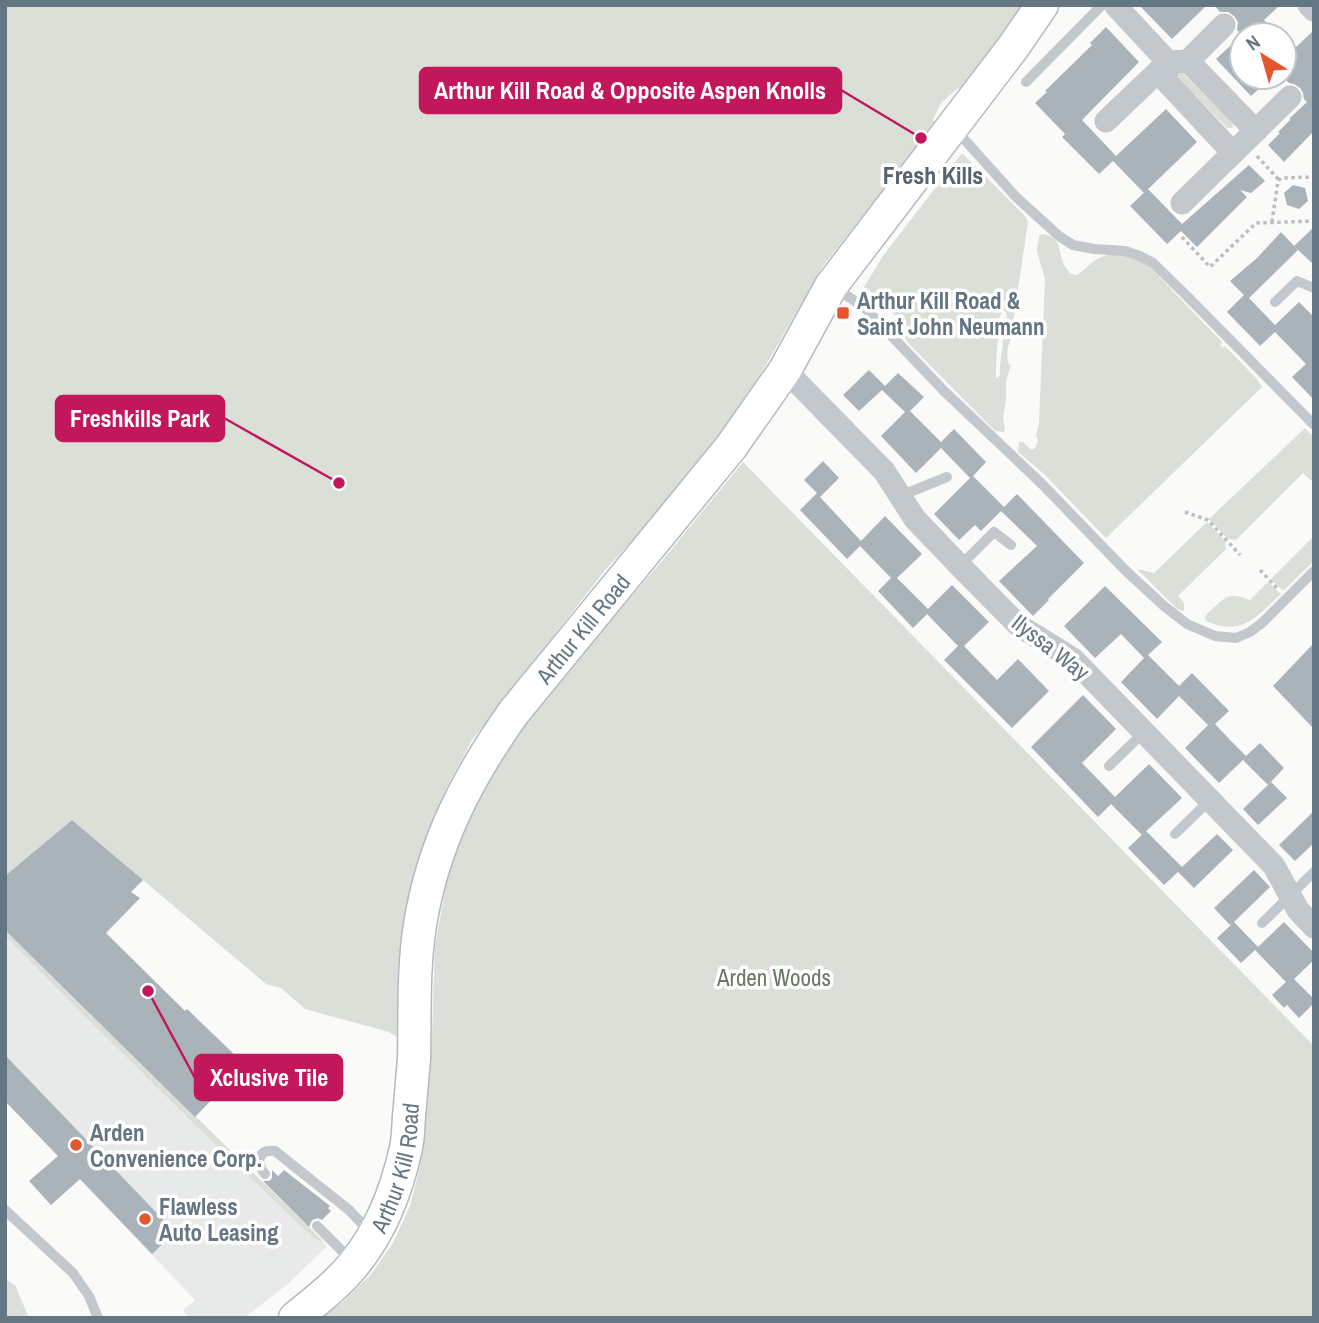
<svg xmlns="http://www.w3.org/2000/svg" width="1319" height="1323" viewBox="0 0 1319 1323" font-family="'Archivo Narrow',sans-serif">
	<rect width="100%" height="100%" fill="#fafaf8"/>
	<polygon fill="#e8e9e9" points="5,930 327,1246 289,1283 244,1318 189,1318 183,1310 195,1300 5,1101"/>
	<g fill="#dadfd7">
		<polygon points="5,5 1028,5 963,91 958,88 941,103 933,120 936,123 823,266 741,408 690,478 606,569 472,740 446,789 430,827 422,853 400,983 398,1038 389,1032 305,1009 281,988 266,984 72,820 5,876"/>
		<polygon points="1182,72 1232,122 1233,128 1227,128 1179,79 1178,74"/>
		<path d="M962 153 1026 217 1028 222 1012 330 1010 333H1006L1008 326 1006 312 1003 310 998 320 996 332 999 338C996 345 996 371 996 379L1000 375C999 363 1003 351 1003 339H1011C1007 347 1006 356 1009 365H1011L1006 381V400L1003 419 1005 429 1004 432 995 431 907 342 895 315 870 291 864 287 883 256Z"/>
		<path d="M1042 234C1059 236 1058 245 1062 259 1063 265 1067 269 1071 274L1077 275C1085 270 1091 262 1099 258 1115 250 1134 257 1148 265L1222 342 1220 345 1223 348 1225 346 1256 378 1262 387 1106 538 1044 474 1018 452 1019 442H1023L1031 450 1035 448 1038 441 1036 435 1039 423 1045 279 1037 251 1039 236Z"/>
		<polygon points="1305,428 1314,437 1314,483 1303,473 1236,540 1228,539 1209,519"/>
		<polygon points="743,462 1314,1046 1314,1318 322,1318 344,1301 372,1273 393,1243 410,1206 420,1166 432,1035 435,946 446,885 468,808 499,751 662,561"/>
		<polygon points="1207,522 1225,541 1226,549 1178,596 1184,603 1184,610 1182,611 1176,608 1137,569 1154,573"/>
		<polygon points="1314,536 1314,561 1283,591 1272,580 1272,578"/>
		<path d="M1268 582 1281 594C1256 617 1242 637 1206 621L1205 617 1207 614C1225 598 1226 591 1250 600Z"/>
		<polygon points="5,930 322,1240 317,1241 198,1128 5,936"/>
		<polygon points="5,1279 15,1285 29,1318 5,1318"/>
	</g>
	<g fill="#aab3b9">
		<polygon points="1139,5 1207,5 1172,39"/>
		<polygon points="1214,5 1280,5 1264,20 1277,35 1242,35 1242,77 1272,77 1251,96 1216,59 1242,35 1237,30 1238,22 1234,16 1228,12 1220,12"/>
		<polygon points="1106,27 1139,62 1082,120 1116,156 1166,109 1197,142 1144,193 1113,161 1099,174 1062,137 1065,134 1035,103 1047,92 1045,91 1092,45 1090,43"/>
		<polygon points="1314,30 1314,131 1284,162 1268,145 1280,133 1278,132 1290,120 1290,118 1307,102 1304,99 1303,93 1300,88 1294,84 1289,83 1284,78 1284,42 1292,51"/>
		<polygon points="1249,165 1265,181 1251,193 1240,190 1247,197 1197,247 1181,231 1167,244 1130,206 1148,189 1182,224"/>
		<polygon points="1293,185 1305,188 1308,201 1299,209 1287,205 1284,193"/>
		<polygon points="1314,227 1314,265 1294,246"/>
		<polygon points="1281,232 1298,250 1249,298 1275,325 1299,302 1314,317 1314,400 1292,377 1306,364 1275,332 1260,346 1227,312 1244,295 1230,281 1257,258"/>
		<polygon points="869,370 885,386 898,373 924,397 910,411 941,442 954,429 986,462 973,476 1004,507 1017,494 1084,563 1048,599 1049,600 1033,616 999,581 1037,546 1001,511 981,531 975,525 959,540 934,514 970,478 941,448 916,473 881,436 905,412 882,390 859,411 843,395"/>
		<polygon points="823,461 839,478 820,497 861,541 885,516 922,554 897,578 928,609 952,585 989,622 964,646 997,680 1018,659 1049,691 1012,728 944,660 958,646 927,614 913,628 878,591 891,578 860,546 847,559 800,510 817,493 804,480"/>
		<polygon points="1105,586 1162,642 1148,655 1179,686 1192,673 1229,711 1215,724 1231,741 1246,756 1260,743 1284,768 1268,785 1243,760 1219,783 1185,748 1208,725 1179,696 1157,719 1121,682 1144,658 1121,634 1095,658 1064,626"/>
		<polygon points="1314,643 1314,729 1273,686"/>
		<polygon points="1083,695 1116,729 1082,763 1115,797 1149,764 1182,798 1142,835 1111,804 1098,817 1031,747"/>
		<polygon points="1271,782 1287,798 1258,825 1243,809"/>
		<polygon points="1314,811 1314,843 1295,861 1279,845"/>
		<polygon points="72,820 143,880 131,892 140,898 106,933 185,1011 187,1009 237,1057 237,1074 195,1117 5,930 5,876"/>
		<polygon points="1146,831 1182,867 1217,834 1233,850 1194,888 1178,872 1164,885 1128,848"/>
		<polygon points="1254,870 1270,887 1234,922 1258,947 1284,922 1314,953 1314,960 1294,979 1314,999 1314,1003 1299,1018 1287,1005 1284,1008 1272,995 1286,982 1255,950 1241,963 1217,938 1233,923 1230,925 1214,908"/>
		<polygon points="5,1055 175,1232 152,1254 80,1179 51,1205 29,1181 58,1156 5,1101"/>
		<polygon points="272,1170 278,1176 284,1170 330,1206 328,1208 331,1211 322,1220 318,1218 312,1220 309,1227 263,1181 269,1181 272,1178"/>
	</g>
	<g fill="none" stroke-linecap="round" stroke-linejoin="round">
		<defs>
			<g id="secondary">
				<path id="s1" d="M295 1318C316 1301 338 1284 354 1264 381 1231 397 1189 406 1148 409 1134 408 1120 410 1106 411 1090 413 1074 414 1058 415 1013 413 969 420 925 433 844 467 778 514 712L731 447 785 370 831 286 1014 46 1042 5"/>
			</g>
		</defs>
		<use href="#secondary" stroke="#b3babf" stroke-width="35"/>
		<g stroke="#bbbfc2" stroke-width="3.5" stroke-dasharray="3.5 3.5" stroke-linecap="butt">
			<polyline points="1257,156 1279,180"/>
			<polyline points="1272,222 1278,181 1281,178 1314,177"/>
			<polyline points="1182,237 1210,267 1256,223 1314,221"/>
			<polyline points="1185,512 1208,520 1240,555"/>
			<polyline points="1260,570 1278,589"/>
		</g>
		<g stroke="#c3c8cc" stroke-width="10">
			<polyline points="1026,82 1102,5"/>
			<polyline points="955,129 1016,197 1059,236 1073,245 1094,249 1125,251 1140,256 1153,263 1186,295 1314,425"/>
			<polyline points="834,287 865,308 944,391 1042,484 1125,570 1164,606 1187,624 1215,636 1236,638 1250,632 1262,623 1314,571"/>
			<polyline points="1275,302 1297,281 1314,288"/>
			<polyline points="900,496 947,477"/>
			<polyline points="960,566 994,532 1011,545"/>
			<polyline points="1109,766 1144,732"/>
			<polyline points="1175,834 1210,800"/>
			<polyline points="1262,923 1314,872"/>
			<path d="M265 1174C256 1163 257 1149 275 1151L349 1210 372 1234"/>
			<polyline points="5,1210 73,1273 89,1296 98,1318"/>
			<polyline points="317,1226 352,1261"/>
		</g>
		<g stroke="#c3c8cc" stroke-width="23">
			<polyline points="1115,5 1168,62"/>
			<polyline points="1309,5 1314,10"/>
			<polyline points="1188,61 1224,25"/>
			<polyline points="1168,62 1166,81 1233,153"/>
			<polyline points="1106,121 1168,62 1188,61 1256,131"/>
			<polyline points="1182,203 1290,97"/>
			<polyline points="785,370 884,471 915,519 960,566 1018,625 1073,659 1274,866 1298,910 1314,927"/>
		</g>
		<use href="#secondary" stroke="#fff" stroke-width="32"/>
	</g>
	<g fill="#e4572e" stroke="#fff" stroke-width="2.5">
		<rect x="836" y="306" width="14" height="14" rx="3.5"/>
		<circle cx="76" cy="1145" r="7"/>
		<circle cx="145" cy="1219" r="7"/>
	</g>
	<g text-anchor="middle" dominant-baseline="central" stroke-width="7" stroke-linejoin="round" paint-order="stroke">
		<g font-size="23" font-weight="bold" fill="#657683" stroke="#fff" text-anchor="start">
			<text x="857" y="300">Arthur Kill Road &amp;<tspan x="857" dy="26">Saint John Neumann</tspan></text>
			<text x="90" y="1132">Arden<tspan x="90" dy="26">Convenience Corp.</tspan></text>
			<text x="159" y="1206">Flawless<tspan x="159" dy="26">Auto Leasing</tspan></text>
		</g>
		<g font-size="23" fill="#657683" stroke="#fff">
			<text stroke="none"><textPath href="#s1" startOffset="775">Arthur Kill Road</textPath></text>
			<text transform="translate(1051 647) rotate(38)">Ilyssa Way</text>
			<text stroke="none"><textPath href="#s1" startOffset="187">Arthur Kill Road</textPath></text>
		</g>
		<g font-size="23" fill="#687a64" stroke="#fff">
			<text x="774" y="977">Arden Woods</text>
		</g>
		<g font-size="24" font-weight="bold" fill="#57646e" stroke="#fff">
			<text x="933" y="175">Fresh Kills</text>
		</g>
	</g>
	<path fill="none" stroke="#c2185b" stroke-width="2.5" d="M921 138L841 90M339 483L224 418M148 991L195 1078"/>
	<g fill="#c2185b" stroke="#fff" stroke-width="2.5">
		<circle cx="921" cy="138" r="7"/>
		<circle cx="339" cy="483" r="7"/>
		<circle cx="148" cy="991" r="7"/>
	</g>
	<g fill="#c2185b" stroke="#c2185b" stroke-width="2.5">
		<rect x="420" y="68" width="421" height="45" rx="7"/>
		<rect x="56" y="396" width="168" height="45" rx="7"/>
		<rect x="195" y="1055" width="147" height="45" rx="7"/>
	</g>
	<g font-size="24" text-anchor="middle" font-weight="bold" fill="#fff">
		<text x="630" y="99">Arthur Kill Road &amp; Opposite Aspen Knolls</text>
		<text x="140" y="427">Freshkills Park</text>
		<text x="269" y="1086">Xclusive Tile</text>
	</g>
	<rect width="1319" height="1323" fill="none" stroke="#657683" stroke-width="14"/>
	<g transform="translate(1263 56) rotate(323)"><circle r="33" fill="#ffffff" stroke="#c1c8cd" stroke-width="2"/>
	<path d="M0-5L12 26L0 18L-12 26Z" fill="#e4572e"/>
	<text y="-10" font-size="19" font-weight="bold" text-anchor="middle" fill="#657683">N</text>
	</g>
</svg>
